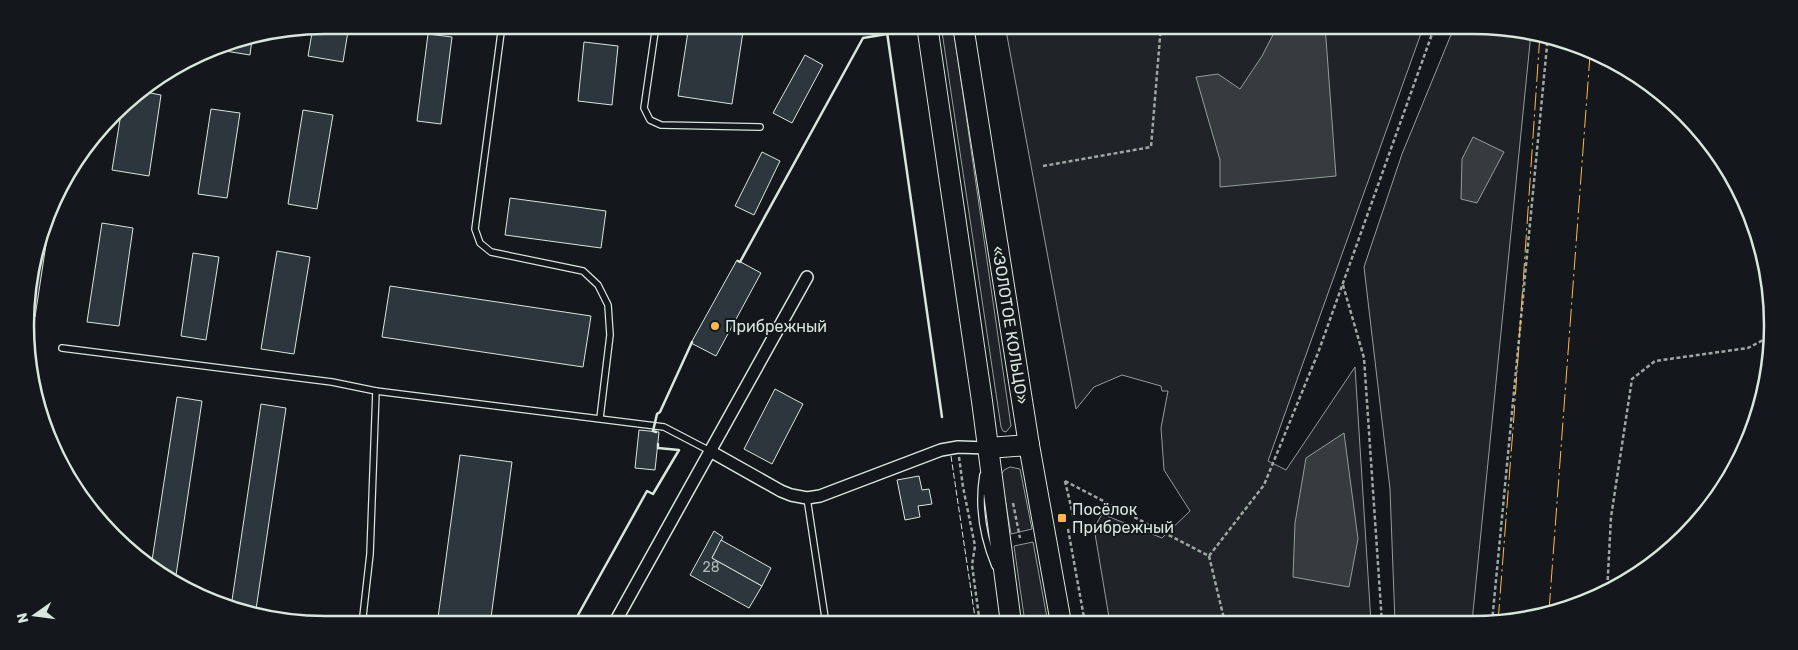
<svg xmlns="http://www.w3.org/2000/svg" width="1798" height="650" viewBox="0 0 1798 650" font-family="Rubik,sans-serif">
	<rect width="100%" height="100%" fill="#14181c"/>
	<g fill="#202428" stroke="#939e99">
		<polygon points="941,25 953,25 1011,426 1006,432 1003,431 1001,427"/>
		<polygon points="1005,25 1424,25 1268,461 1286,470 1355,367 1371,623 1110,623 1094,528 1102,514 1162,538 1190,511 1164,470 1161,428 1168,391 1162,391 1161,386 1122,375 1094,387 1076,409"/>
		<polygon points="1455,25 1473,25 1531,33 1472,622 1395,623 1390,489 1364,267 1402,154"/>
		<polygon points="1010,467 1020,469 1032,529 1011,534 1001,475 1004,470"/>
		<polygon points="1033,542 1048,623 1025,623 1014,546"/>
	</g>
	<g fill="#363b3e" stroke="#939e99">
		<polygon points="1278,25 1325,25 1336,176 1220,187 1220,160 1196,77 1218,74 1240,89 1262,56"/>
		<polygon points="1473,137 1504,152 1477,203 1461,199 1462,159"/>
		<polygon points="1344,433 1358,539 1349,587 1293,577 1295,523 1306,458"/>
	</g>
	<g fill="#2c363c" stroke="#d8e6dc">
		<polygon points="325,25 349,25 343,62 308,56 313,27"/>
		<polygon points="689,25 744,25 732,104 678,96"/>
		<polygon points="428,34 452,37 441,124 417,121"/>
		<polygon points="252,39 250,55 219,50 220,46"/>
		<polygon points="584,42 618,46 612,105 578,101"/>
		<polygon points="805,55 823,65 792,123 773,113"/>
		<polygon points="140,91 161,95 149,176 112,170 122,107 127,100"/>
		<polygon points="211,109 240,113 227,198 198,194"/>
		<polygon points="303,110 333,115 317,209 288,204"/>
		<polygon points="762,152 780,161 754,215 735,206"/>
		<polygon points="510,198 606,211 601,248 505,235"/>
		<polygon points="48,218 50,218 35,317 29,316 28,286"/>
		<polygon points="102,223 133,228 119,326 87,322"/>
		<polygon points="277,251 310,257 294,354 261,349"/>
		<polygon points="193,253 219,257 206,340 181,336"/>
		<polygon points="737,260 761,273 716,356 691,343"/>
		<polygon points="390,286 591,316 583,367 382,337"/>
		<polygon points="775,389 803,404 772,464 744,449"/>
		<polygon points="177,397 202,401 175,582 158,574 151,567"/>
		<polygon points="261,404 286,408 255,616 248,615 231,607"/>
		<polygon points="639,430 659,432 655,470 635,468"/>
		<polygon points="460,455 512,462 490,625 437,625"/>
		<polygon points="919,476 922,490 929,489 932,504 918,506 920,517 905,520 897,480"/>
		<polygon points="714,531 723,537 712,558 762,586 749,608 690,575"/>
		<polygon points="721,540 771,568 762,586 712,558"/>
	</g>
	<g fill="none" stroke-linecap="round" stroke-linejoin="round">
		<defs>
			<g id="service">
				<polyline points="502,25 475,229 480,243 491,252 583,271 598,285 608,305 610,335 600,418"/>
				<polyline points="656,25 644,108 650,120 661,125 760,127"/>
				<polyline points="62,348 332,382 376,391 664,427 710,451"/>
				<path d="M983 475C978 505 983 537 995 566"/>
				<polyline points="807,498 826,624"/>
				<polyline points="362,625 370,554 376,391"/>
			</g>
			<g id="minor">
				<polyline points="710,451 781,491 791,495 807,498 820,496 941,450 958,447 988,448"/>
				<polyline points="614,624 807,277"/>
			</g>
			<g id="trunk">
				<polyline points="927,25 982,401 1011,623"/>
				<polyline points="963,25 1029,445 1061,623"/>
				<polyline points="988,448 1029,445"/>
			</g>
		</defs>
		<use href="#service" stroke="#d8e6dc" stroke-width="8"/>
		<use href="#minor" stroke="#d8e6dc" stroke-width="14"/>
		<use href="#trunk" stroke="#d8e6dc" stroke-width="22"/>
		<g stroke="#9da8a2" stroke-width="2.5" stroke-dasharray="4 2.5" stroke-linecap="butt">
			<polyline points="1043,166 1151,147 1161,25"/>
			<polyline points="1343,285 1364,358 1382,623"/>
			<polyline points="959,457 963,487 975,546 972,565 980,624"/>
			<polyline points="1065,481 1209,556 1264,485 1318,353 1432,34 1438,25"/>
			<polyline points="1065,481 1076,528"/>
			<polyline points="1013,503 1020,538"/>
			<polyline points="1068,529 1085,623"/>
			<polyline points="1209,556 1225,623"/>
			<polyline points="1607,593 1611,517 1632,379 1655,361 1748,348 1767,338"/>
			<polyline points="1492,622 1548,35"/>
		</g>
		<use href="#service" stroke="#14181c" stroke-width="5.5"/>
		<use href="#minor" stroke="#14181c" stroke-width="11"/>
		<use href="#trunk" stroke="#14181c" stroke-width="20"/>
		<polyline stroke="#d8e6dc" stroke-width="1" stroke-dasharray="6 2.5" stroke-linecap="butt" points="951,456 976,624"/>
		<g stroke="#d8e6dc" stroke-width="2.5">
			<polyline points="887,32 942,417"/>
			<polyline points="738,261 740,262 863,38 887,34 886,25"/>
			<polyline points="656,432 653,431 657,414 660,412 692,342"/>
			<polyline points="573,624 647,491 653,494 679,450 658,448 658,444"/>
		</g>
		<g stroke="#ffb74d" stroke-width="1" stroke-dasharray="18 4 2.5 4" stroke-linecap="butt">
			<polyline points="1549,611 1590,55"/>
			<polyline points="1498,622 1514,416 1540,34"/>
		</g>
	</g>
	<g fill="#ffb74d" stroke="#14181c" stroke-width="2">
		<circle cx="715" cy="326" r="5"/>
		<rect x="1057" y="513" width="10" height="10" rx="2.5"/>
	</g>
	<g text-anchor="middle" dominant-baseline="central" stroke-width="4" stroke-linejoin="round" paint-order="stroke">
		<g font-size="14" fill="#adbab4">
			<text x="711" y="567">28</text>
		</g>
		<g font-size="16" fill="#d8e6dc" stroke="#14181c">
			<text transform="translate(1010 325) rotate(81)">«ЗОЛОТОЕ КОЛЬЦО»</text>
		</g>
		<g font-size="16" fill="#d8e6dc" stroke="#14181c" text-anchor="start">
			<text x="725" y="326">Прибрежный</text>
			<text x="1072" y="509">Посёлок<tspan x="1072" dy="18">Прибрежный</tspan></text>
		</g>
	</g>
	<path d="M0 0H1798V650H0ZM325 34H1473A291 291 0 0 1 1764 325V325A291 291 0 0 1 1473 616H325A291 291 0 0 1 34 325V325A291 291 0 0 1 325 34Z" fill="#14181c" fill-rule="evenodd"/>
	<path fill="none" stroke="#d8e6dc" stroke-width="2.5" d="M325 34H1473A291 291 0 0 1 1764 325V325A291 291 0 0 1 1473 616H325A291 291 0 0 1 34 325V325A291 291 0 0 1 325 34Z"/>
	<g transform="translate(35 615) rotate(256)" stroke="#14181c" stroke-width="4" paint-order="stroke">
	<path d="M0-4L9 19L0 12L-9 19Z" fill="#d8e6dc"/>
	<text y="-8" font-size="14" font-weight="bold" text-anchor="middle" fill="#d8e6dc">N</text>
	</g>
</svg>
